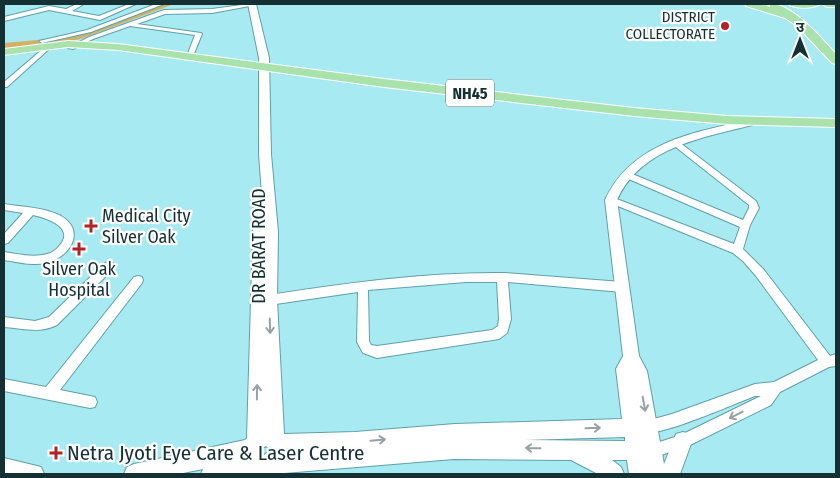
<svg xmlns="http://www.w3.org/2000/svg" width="840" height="478" viewBox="0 0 840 478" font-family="'Fira Sans Condensed','Noto Sans Devanagari',sans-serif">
	<rect width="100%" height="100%" fill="#a8eaf2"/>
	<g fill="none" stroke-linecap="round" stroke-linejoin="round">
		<polygon fill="#d2b166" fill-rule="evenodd" points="161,4 174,4 80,39 59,44 4,49 4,43 59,38 73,35"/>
		<defs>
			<g id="street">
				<polygon points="77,4 84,4 72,11 99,16 129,4 136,4 100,20 49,10 4,21 4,17 49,6 66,9"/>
				<polygon points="156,4 164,4 91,32 42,43 39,41 87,30"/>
				<polygon points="249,4 255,5 212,13 165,14 137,24 201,33 202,34 193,56 190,58 187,56 195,35 130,26 93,39 73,49 68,48 89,37 164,10 212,9"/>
				<polygon points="44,48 49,49 7,87 4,87 4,82"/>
				<path d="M675 139 756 201 759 208 750 225 743 249 764 270 830 356 836 354V366L829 367 780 392 771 405 688 446 652 458 647 456 645 451 647 446 681 435 761 396H755C736 403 658 438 643 432L641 427 643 422 672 414 755 384 774 382 818 360 756 276 743 261 733 253 608 202 606 200 608 198H614L734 244 740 227 624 177 623 175 627 172 630 173 743 220 749 208V205L672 144 671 142Z"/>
				<path d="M4 204C22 207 44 207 61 216 87 231 69 258 46 263 32 266 17 262 4 260V252C18 254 33 258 47 254 52 253 57 249 60 245 75 227 46 218 33 215L8 243 4 244V234L23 213 4 210Z"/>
				<path d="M109 262 113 263 114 266 113 269 57 325C39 334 23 328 4 327V317L35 321 49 317 105 263Z"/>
				<path d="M505 273 622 282 626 284 627 287 626 290 622 292 508 282 511 319 507 333 499 339 377 358 363 353 357 342 358 292 269 305 265 303 263 300 265 297 269 295C347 283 425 272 505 273ZM466 282H497L499 319 498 326 492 330 377 346 371 345 369 341 368 290Z"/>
				<polygon points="138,276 142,277 143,280 142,283 60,390 95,397 97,402 95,407 90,408 4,391 4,379 46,387 134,277"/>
			</g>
			<g id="secondary">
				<path d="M248 4H256L269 58 271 154 278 232 277 300 284 434 355 432 455 424 622 419 616 369 623 356 605 200C631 144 690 133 744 121L746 118H754L755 120 752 125C702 138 641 147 617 200L639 356 647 371 664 464 676 434 683 432 690 434 692 441 680 474H629L627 460H612L621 467 624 474H598L571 460 454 459 272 474H201L203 469 178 474H124L127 467 134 464 245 440 247 438 254 198 256 195 262 194 259 154V58ZM625 437V441L524 440ZM266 446 269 449 268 452 259 459 258 455 262 448Z"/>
				<polygon points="4,458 41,467 44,474 4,474"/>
			</g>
			<polygon id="primary" points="760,4 769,4 765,7"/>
			<g id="highway">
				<path d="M745 4H759L770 7V4C792 3 822 39 836 54V64L832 63 797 26 785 18 746 6Z"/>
				<path d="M788 4H820C814 9 794 9 788 4Z"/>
				<polygon points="822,4 836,4 836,7 827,7"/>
				<polygon points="68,41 118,44 384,79 634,108 727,116 836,119 836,127 727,124 634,116 384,87 118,50 68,47 4,55 4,49"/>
			</g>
		</defs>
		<use href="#street" stroke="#60a0a8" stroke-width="2"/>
		<use href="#secondary" stroke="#60a0a8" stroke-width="2"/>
		<use href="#primary" stroke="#fff" stroke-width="3"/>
		<use href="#highway" stroke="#fff" stroke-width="2"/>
		<use href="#street" fill="#fff" fill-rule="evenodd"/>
		<use href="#secondary" fill="#fff" fill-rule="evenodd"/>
		<use href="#primary" fill="#cbeecd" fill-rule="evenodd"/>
		<use href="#highway" fill="#a9e3ab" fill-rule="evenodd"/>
	</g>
	<defs><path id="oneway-shaft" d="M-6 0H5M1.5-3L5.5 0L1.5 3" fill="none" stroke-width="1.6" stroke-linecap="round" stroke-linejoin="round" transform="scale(1.25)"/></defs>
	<g stroke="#96a2a3">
		<use href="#oneway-shaft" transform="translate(270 326) rotate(88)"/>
		<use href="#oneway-shaft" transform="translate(257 392) rotate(-89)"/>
		<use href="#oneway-shaft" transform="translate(644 404) rotate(80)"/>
		<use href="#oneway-shaft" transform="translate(736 415) rotate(153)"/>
		<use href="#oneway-shaft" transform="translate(593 428) rotate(-2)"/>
		<use href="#oneway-shaft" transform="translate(378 440) rotate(-5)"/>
		<use href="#oneway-shaft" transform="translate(533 448) rotate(-179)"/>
	</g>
	<g fill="#b32225" stroke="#fdfdfd" stroke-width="2">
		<circle cx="725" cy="26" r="5"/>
		<path d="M88.5 218.5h5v5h5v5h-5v5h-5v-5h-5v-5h5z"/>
		<path d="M76.5 241.5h5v5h5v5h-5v5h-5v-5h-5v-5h5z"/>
		<path d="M53.5 445.5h5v5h5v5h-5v5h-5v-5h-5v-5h5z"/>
	</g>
	<g text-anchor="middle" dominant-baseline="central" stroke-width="4.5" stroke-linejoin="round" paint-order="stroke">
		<g font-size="15" fill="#153033" stroke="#fdfdfd" text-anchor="end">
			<text x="715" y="17">DISTRICT<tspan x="715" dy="17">COLLECTORATE</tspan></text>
		</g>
		<rect fill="#fdfdfd" stroke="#5b6e70" stroke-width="1" x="446" y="79.5" width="48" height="27" rx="4"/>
		<g font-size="16" font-weight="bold" fill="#153033">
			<text x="470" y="93">NH45</text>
		</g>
		<g font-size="18" fill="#153033" stroke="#fdfdfd" text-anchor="start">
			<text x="102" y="216">Medical City<tspan x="102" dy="21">Silver Oak</tspan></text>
			<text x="79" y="269" text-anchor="middle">Silver Oak<tspan x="79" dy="21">Hospital</tspan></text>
		</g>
		<g font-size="18" fill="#153033" stroke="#fdfdfd">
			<text transform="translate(259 246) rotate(-90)">DR BARAT ROAD</text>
		</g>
		<g font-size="21" fill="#153033" stroke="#fdfdfd" text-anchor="start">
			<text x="67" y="453">Netra Jyoti Eye Care &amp; Laser Centre</text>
		</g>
	</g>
	<rect width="840" height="478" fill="none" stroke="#153033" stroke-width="10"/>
	<g transform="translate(800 40)" stroke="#fdfdfd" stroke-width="4" paint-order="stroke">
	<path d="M0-4L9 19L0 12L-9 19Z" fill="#153033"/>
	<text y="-8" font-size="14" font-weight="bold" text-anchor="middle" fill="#153033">उ</text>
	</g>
</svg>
